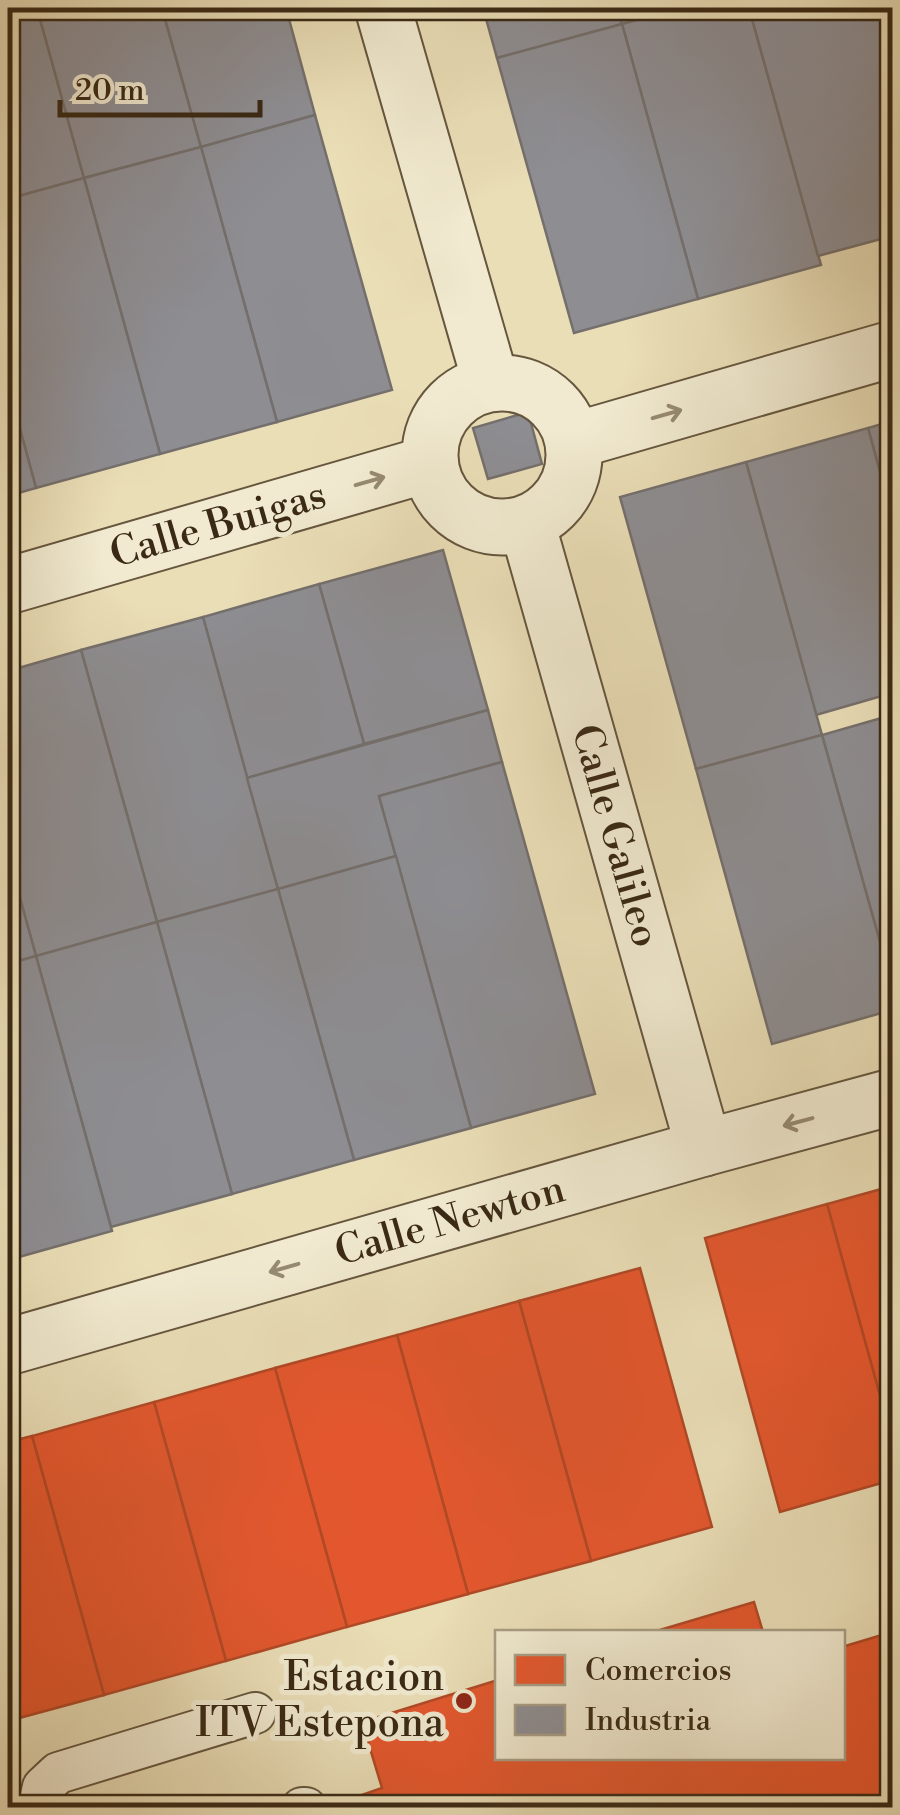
<svg xmlns="http://www.w3.org/2000/svg" width="900" height="1815" viewBox="0 0 900 1815" font-family="'Libre Bodoni',serif">
	<rect width="100%" height="100%" fill="#eadeb7"/>
	<filter id="stains"><feTurbulence type="fractalNoise" baseFrequency=".002" numOctaves="4"/><feColorMatrix values="0 0 0 0 .2 0 0 0 0 .09 0 0 0 0 .02 0 0 0 .5 -.17"/></filter>
	<radialGradient id="worn" r=".72"><stop offset=".6" stop-color="#630" stop-opacity="0"/><stop offset="1" stop-color="#630" stop-opacity=".3"/></radialGradient>
	<g fill="#e4572e" stroke="#b14926" stroke-width="2.5">
		<polygon points="892,1186 892,1439 827,1204"/>
		<polygon points="827,1204 892,1439 892,1480 780,1512 705,1238"/>
		<polygon points="640,1268 712,1527 591,1561 519,1301"/>
		<polygon points="519,1301 591,1561 468,1594 397,1335"/>
		<polygon points="397,1335 468,1594 347,1627 275,1368"/>
		<polygon points="275,1368 347,1627 226,1661 154,1402"/>
		<polygon points="154,1402 226,1661 104,1695 32,1436"/>
		<polygon points="32,1436 104,1695 8,1721 8,1442"/>
		<polygon points="754,1602 763,1632 653,1632"/>
		<polygon points="892,1632 892,1808 356,1808 353,1798 382,1788 362,1722 498,1680 498,1758 842,1758 842,1647"/>
	</g>
	<g fill="#8d8d92" stroke="#746f6c" stroke-width="2.5">
		<polygon points="8,8 37,8 84,178 8,199"/>
		<polygon points="37,8 162,8 201,147 84,178"/>
		<polygon points="162,8 286,8 315,115 201,147"/>
		<polygon points="483,8 617,8 622,24 497,58"/>
		<polygon points="617,8 681,8 622,24"/>
		<polygon points="681,8 749,8 821,265 698,299 622,24"/>
		<polygon points="749,8 886,8 892,29 892,236 818,256"/>
		<polygon points="622,24 698,299 574,333 497,58"/>
		<polygon points="315,115 392,390 277,422 201,147"/>
		<polygon points="201,147 277,422 160,454 84,178"/>
		<polygon points="84,178 160,454 36,488 8,385 8,199"/>
		<polygon points="8,385 36,488 8,496"/>
		<polygon points="528,412 542,464 488,479 473,428"/>
		<polygon points="892,421 892,516 868,428"/>
		<polygon points="868,428 892,516 892,693 816,715 746,462"/>
		<polygon points="746,462 822,735 696,769 620,497"/>
		<polygon points="443,550 488,710 364,744 319,584"/>
		<polygon points="319,584 364,744 247,778 203,617"/>
		<polygon points="203,617 278,889 157,922 81,650"/>
		<polygon points="81,650 157,922 36,956 8,855 8,671"/>
		<polygon points="488,710 502,762 379,796 396,856 278,889 247,778"/>
		<polygon points="892,715 892,985 822,735"/>
		<polygon points="822,735 892,985 892,1010 772,1044 696,769"/>
		<polygon points="502,762 595,1094 471,1128 379,796"/>
		<polygon points="8,855 36,956 8,964"/>
		<polygon points="396,856 471,1128 354,1160 278,889"/>
		<polygon points="278,889 354,1160 232,1194 157,922"/>
		<polygon points="157,922 232,1194 111,1227 36,956"/>
		<polygon points="36,956 112,1231 8,1260 8,964"/>
	</g>
	<g fill="none" stroke-linecap="round" stroke-linejoin="round">
		<defs>
			<g id="lane">
				<polyline points="38,1808 43,1787 58,1773 255,1713"/>
				<polyline points="302,1808 306,1808"/>
			</g>
			<g id="street">
				<polyline points="383,8 491,383"/>
				<circle cx="502" cy="455" r="72"/>
				<polyline points="573,441 892,349"/>
				<polyline points="527,524 704,1148"/>
				<polyline points="8,586 429,464"/>
				<polyline points="8,1347 704,1148 892,1097"/>
			</g>
		</defs>
		<use href="#lane" stroke="#66563e" stroke-width="44"/>
		<use href="#street" stroke="#66563e" stroke-width="59"/>
		<use href="#lane" stroke="#f1ead0" stroke-width="40"/>
		<use href="#street" stroke="#f1ead0" stroke-width="55"/>
	</g>
	<defs><path id="oneway-shaft" d="M-6 0H5M1.5-3L5.5 0L1.5 3" fill="none" stroke-width="1.6" stroke-linecap="round" stroke-linejoin="round" transform="scale(2.5)"/></defs>
	<g stroke="#968a72">
		<use href="#oneway-shaft" transform="translate(667 414) rotate(-16)"/>
		<use href="#oneway-shaft" transform="translate(370 481) rotate(-16)"/>
		<use href="#oneway-shaft" transform="translate(798 1122) rotate(165)"/>
		<use href="#oneway-shaft" transform="translate(284 1268) rotate(164)"/>
	</g>
	<circle fill="#8f2418" stroke="#f1ead0" stroke-width="4" cx="464" cy="1701" r="10"/>
	<g text-anchor="middle" dominant-baseline="central" stroke-width="10" stroke-linejoin="round" paint-order="stroke">
		<g font-size="40" fill="#3a2915" stroke="#f1ead0">
			<text transform="translate(218 525) rotate(-16)">Calle Buigas</text>
			<text transform="translate(615 836) rotate(74)">Calle Galileo</text>
			<text transform="translate(450 1221) rotate(-16)">Calle Newton</text>
		</g>
		<g font-size="40" fill="#3a2915" stroke="#f1ead0" text-anchor="end">
			<text x="444" y="1678">Estacion<tspan x="444" dy="46">ITV Estepona</tspan></text>
		</g>
	</g>
	<rect width="900" height="1815" fill="none" stroke="#eadeb7" stroke-width="40"/>
	<rect x="10" y="10" width="880" height="1795" fill="none" stroke="#3a2915" stroke-width="5"/>
	<rect x="20" y="20" width="860" height="1775" fill="none" stroke="#3a2915" stroke-width="2.5"/>
	<rect x="495" y="1630" width="350" height="130" fill="#f1ead0" stroke="#a89d85" stroke-width="2.5"/>
	<rect x="515" y="1655" width="50" height="30" fill="#e4572e" stroke="#a89d85" stroke-width="2.5"/>
	<text x="585" y="1680" font-size="30" fill="#3a2915">Comercios</text>
	<rect x="515" y="1705" width="50" height="30" fill="#8d8d92" stroke="#a89d85" stroke-width="2.5"/>
	<text x="585" y="1730" font-size="30" fill="#3a2915">Industria</text>
	<path d="M60 100v15h200v-15" fill="none" stroke="#3a2915" stroke-width="5"/>
	<text x="75" y="100" font-size="30" fill="#3a2915" stroke="#f1ead0" stroke-width="8" paint-order="stroke">20 m</text>
	<rect width="100%" height="100%" filter="url(#stains)"/>
	<rect width="100%" height="100%" fill="url(#worn)"/>
</svg>
